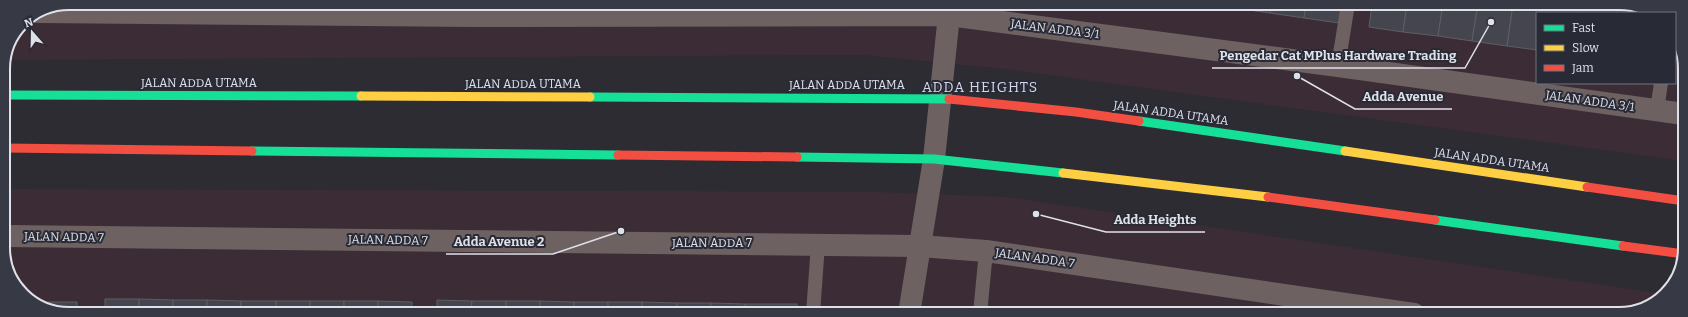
<svg xmlns="http://www.w3.org/2000/svg" width="1688" height="317" viewBox="0 0 1688 317" font-family="Bitter,serif">
	<rect width="100%" height="100%" fill="#2c2c32"/>
	<g fill="#3c2c35">
		<polygon points="1627,4 1648,13 1537,13 1537,83 1675,83 1675,41 1684,56 1684,161 1005,69 863,55 5,60 8,44 23,22 44,8"/>
		<polygon points="4,189 877,192 1008,197 1664,294 1663,297 1623,314 61,313 25,297 5,265"/>
	</g>
	<g fill="#45454f" stroke="#5e5e63">
		<polygon points="1306,4 1304,18 1270,13 1271,5"/>
		<polygon points="1306,4 1342,4 1339,23 1304,18"/>
		<polygon points="1372,4 1407,4 1403,32 1369,27"/>
		<polygon points="1407,4 1443,4 1438,36 1403,32"/>
		<polygon points="1443,4 1478,4 1472,41 1438,36"/>
		<polygon points="1478,4 1513,4 1507,46 1472,41"/>
		<polygon points="1513,4 1548,4 1547,13 1537,13 1537,50 1507,46"/>
		<polygon points="1548,4 1583,4 1582,13 1547,13"/>
		<polygon points="1583,4 1618,4 1617,13 1582,13"/>
		<polygon points="1618,4 1627,4 1648,13 1617,13"/>
		<polygon points="1211,5 1236,5 1235,8"/>
		<polygon points="1236,5 1271,5 1270,13 1235,8"/>
		<polygon points="1680,50 1684,56 1684,71 1677,70"/>
		<rect x="105" y="299" width="34" height="14"/>
		<polygon points="139,299 173,300 173,313 139,313"/>
		<rect x="173" y="300" width="34" height="13"/>
		<polygon points="207,300 241,301 241,313 207,313"/>
		<polygon points="437,300 472,301 471,314 437,314"/>
		<rect x="241" y="301" width="35" height="12"/>
		<rect x="276" y="301" width="34" height="12"/>
		<rect x="310" y="301" width="34" height="12"/>
		<rect x="344" y="301" width="34" height="12"/>
		<polygon points="378,301 412,302 412,314 378,313"/>
		<polygon points="472,301 506,301 506,314 471,314"/>
		<rect x="506" y="301" width="34" height="13"/>
		<polygon points="540,301 574,302 574,314 540,314"/>
		<polygon points="43,302 77,302 77,313 61,313 43,305"/>
		<rect x="574" y="302" width="34" height="12"/>
		<rect x="608" y="302" width="34" height="12"/>
		<polygon points="642,302 677,303 677,314 642,314"/>
		<rect x="677" y="303" width="34" height="11"/>
		<polygon points="711,303 745,304 745,314 711,314"/>
		<rect x="745" y="304" width="52" height="10"/>
	</g>
	<g fill="none" stroke-linecap="round" stroke-linejoin="round">
		<g stroke="#6d6261" stroke-width="14">
			<polyline points="1338,66 1348,4"/>
			<polyline points="1657,110 1661,83"/>
			<polyline points="813,314 818,244"/>
			<polyline points="980,314 986,251"/>
		</g>
		<g stroke="#6d6261" stroke-width="22">
			<polyline points="38,12 474,16 949,15 1338,66 1684,114"/>
			<polyline points="5,236 920,246 986,251 1414,314"/>
			<polyline points="909,314 934,159 950,5"/>
		</g>
		<g stroke="#16e098" stroke-width="9">
			<polyline points="3,95 361,96"/>
			<polyline points="590,97 949,99"/>
			<polyline points="1139,121 1345,151"/>
			<polyline points="252,151 618,155"/>
			<polyline points="797,157 934,159 1063,173"/>
			<polyline points="1435,220 1623,246"/>
		</g>
		<g stroke="#ffcf43" stroke-width="9">
			<polyline points="361,96 590,97"/>
			<polyline points="1345,151 1587,187"/>
			<polyline points="1063,173 1268,197"/>
		</g>
		<g stroke="#f24e42" stroke-width="9">
			<polyline points="949,99 1076,112 1139,121"/>
			<polyline points="4,148 252,151"/>
			<polyline points="618,155 797,157"/>
			<polyline points="1587,187 1684,201"/>
			<polyline points="1268,197 1435,220"/>
			<polyline points="1623,246 1684,254"/>
		</g>
	</g>
	<g text-anchor="middle" dominant-baseline="central" stroke-width="4" stroke-linejoin="round" paint-order="stroke">
		<g font-size="12" fill="#dfe1e9" stroke="#282a36">
			<text transform="translate(1055 29) rotate(7)">JALAN ADDA 3/1</text>
			<text x="199" y="83">JALAN ADDA UTAMA</text>
			<text x="523" y="84">JALAN ADDA UTAMA</text>
			<text x="847" y="85">JALAN ADDA UTAMA</text>
			<text transform="translate(1590 101) rotate(8)">JALAN ADDA 3/1</text>
			<text transform="translate(1171 113) rotate(8)">JALAN ADDA UTAMA</text>
			<text transform="translate(1492 160) rotate(8)">JALAN ADDA UTAMA</text>
			<text transform="translate(64 237) rotate(1)">JALAN ADDA 7</text>
			<text transform="translate(388 240) rotate(1)">JALAN ADDA 7</text>
			<text x="712" y="243">JALAN ADDA 7</text>
			<text transform="translate(1035 258) rotate(8)">JALAN ADDA 7</text>
		</g>
		<g font-size="14" letter-spacing="1" fill="#d6d9e9" stroke="#282a36">
			<text x="980" y="87">ADDA HEIGHTS</text>
		</g>
	</g>
	<path d="M0 0H1688V317H0ZM69 10H1619A59 59 0 0 1 1678 69V248A59 59 0 0 1 1619 307H69A59 59 0 0 1 10 248V69A59 59 0 0 1 69 10Z" fill="#373944" fill-rule="evenodd"/>
	<path fill="none" stroke="#dfe1e9" stroke-width="2" d="M69 10H1619A59 59 0 0 1 1678 69V248A59 59 0 0 1 1619 307H69A59 59 0 0 1 10 248V69A59 59 0 0 1 69 10Z"/>
	<path fill="none" stroke="#dfe1e9" stroke-width="1.5" d="M1491 22L1465 68H1212M1297 76L1355 109H1452M1036 214L1106 232H1205M621 231L553 254H446"/>
	<g fill="#dfe1e9" stroke="#282a36" stroke-width="1.5">
		<circle cx="1491" cy="22" r="4"/>
		<circle cx="1297" cy="76" r="4"/>
		<circle cx="1036" cy="214" r="4"/>
		<circle cx="621" cy="231" r="4"/>
	</g>
	<g font-size="13" text-anchor="middle" font-weight="bold" fill="#dfe1e9" stroke="#282a36" stroke-width="4" stroke-linejoin="round" paint-order="stroke">
		<text x="1338" y="60">Pengedar Cat MPlus Hardware Trading</text>
		<text x="1403" y="101">Adda Avenue</text>
		<text x="1155" y="224">Adda Heights</text>
		<text x="499" y="246">Adda Avenue 2</text>
	</g>
	<rect x="1536" y="12" width="140" height="72" fill="#282a36" stroke="#71737e"/>
	<rect x="1544" y="25" width="20" height="6" fill="#16e098" stroke="#71737e"/>
	<text x="1572" y="32" font-size="12" fill="#dfe1e9">Fast</text>
	<rect x="1544" y="45" width="20" height="6" fill="#ffcf43" stroke="#71737e"/>
	<text x="1572" y="52" font-size="12" fill="#dfe1e9">Slow</text>
	<rect x="1544" y="65" width="20" height="6" fill="#f24e42" stroke="#71737e"/>
	<text x="1572" y="72" font-size="12" fill="#dfe1e9">Jam</text>
	<g transform="translate(32 32) rotate(340)" stroke="#282a36" stroke-width="3" paint-order="stroke">
	<path d="M0-3L7 15L0 10L-7 15Z" fill="#dfe1e9"/>
	<text y="-6" font-size="11" font-weight="bold" text-anchor="middle" fill="#dfe1e9">N</text>
	</g>
</svg>
